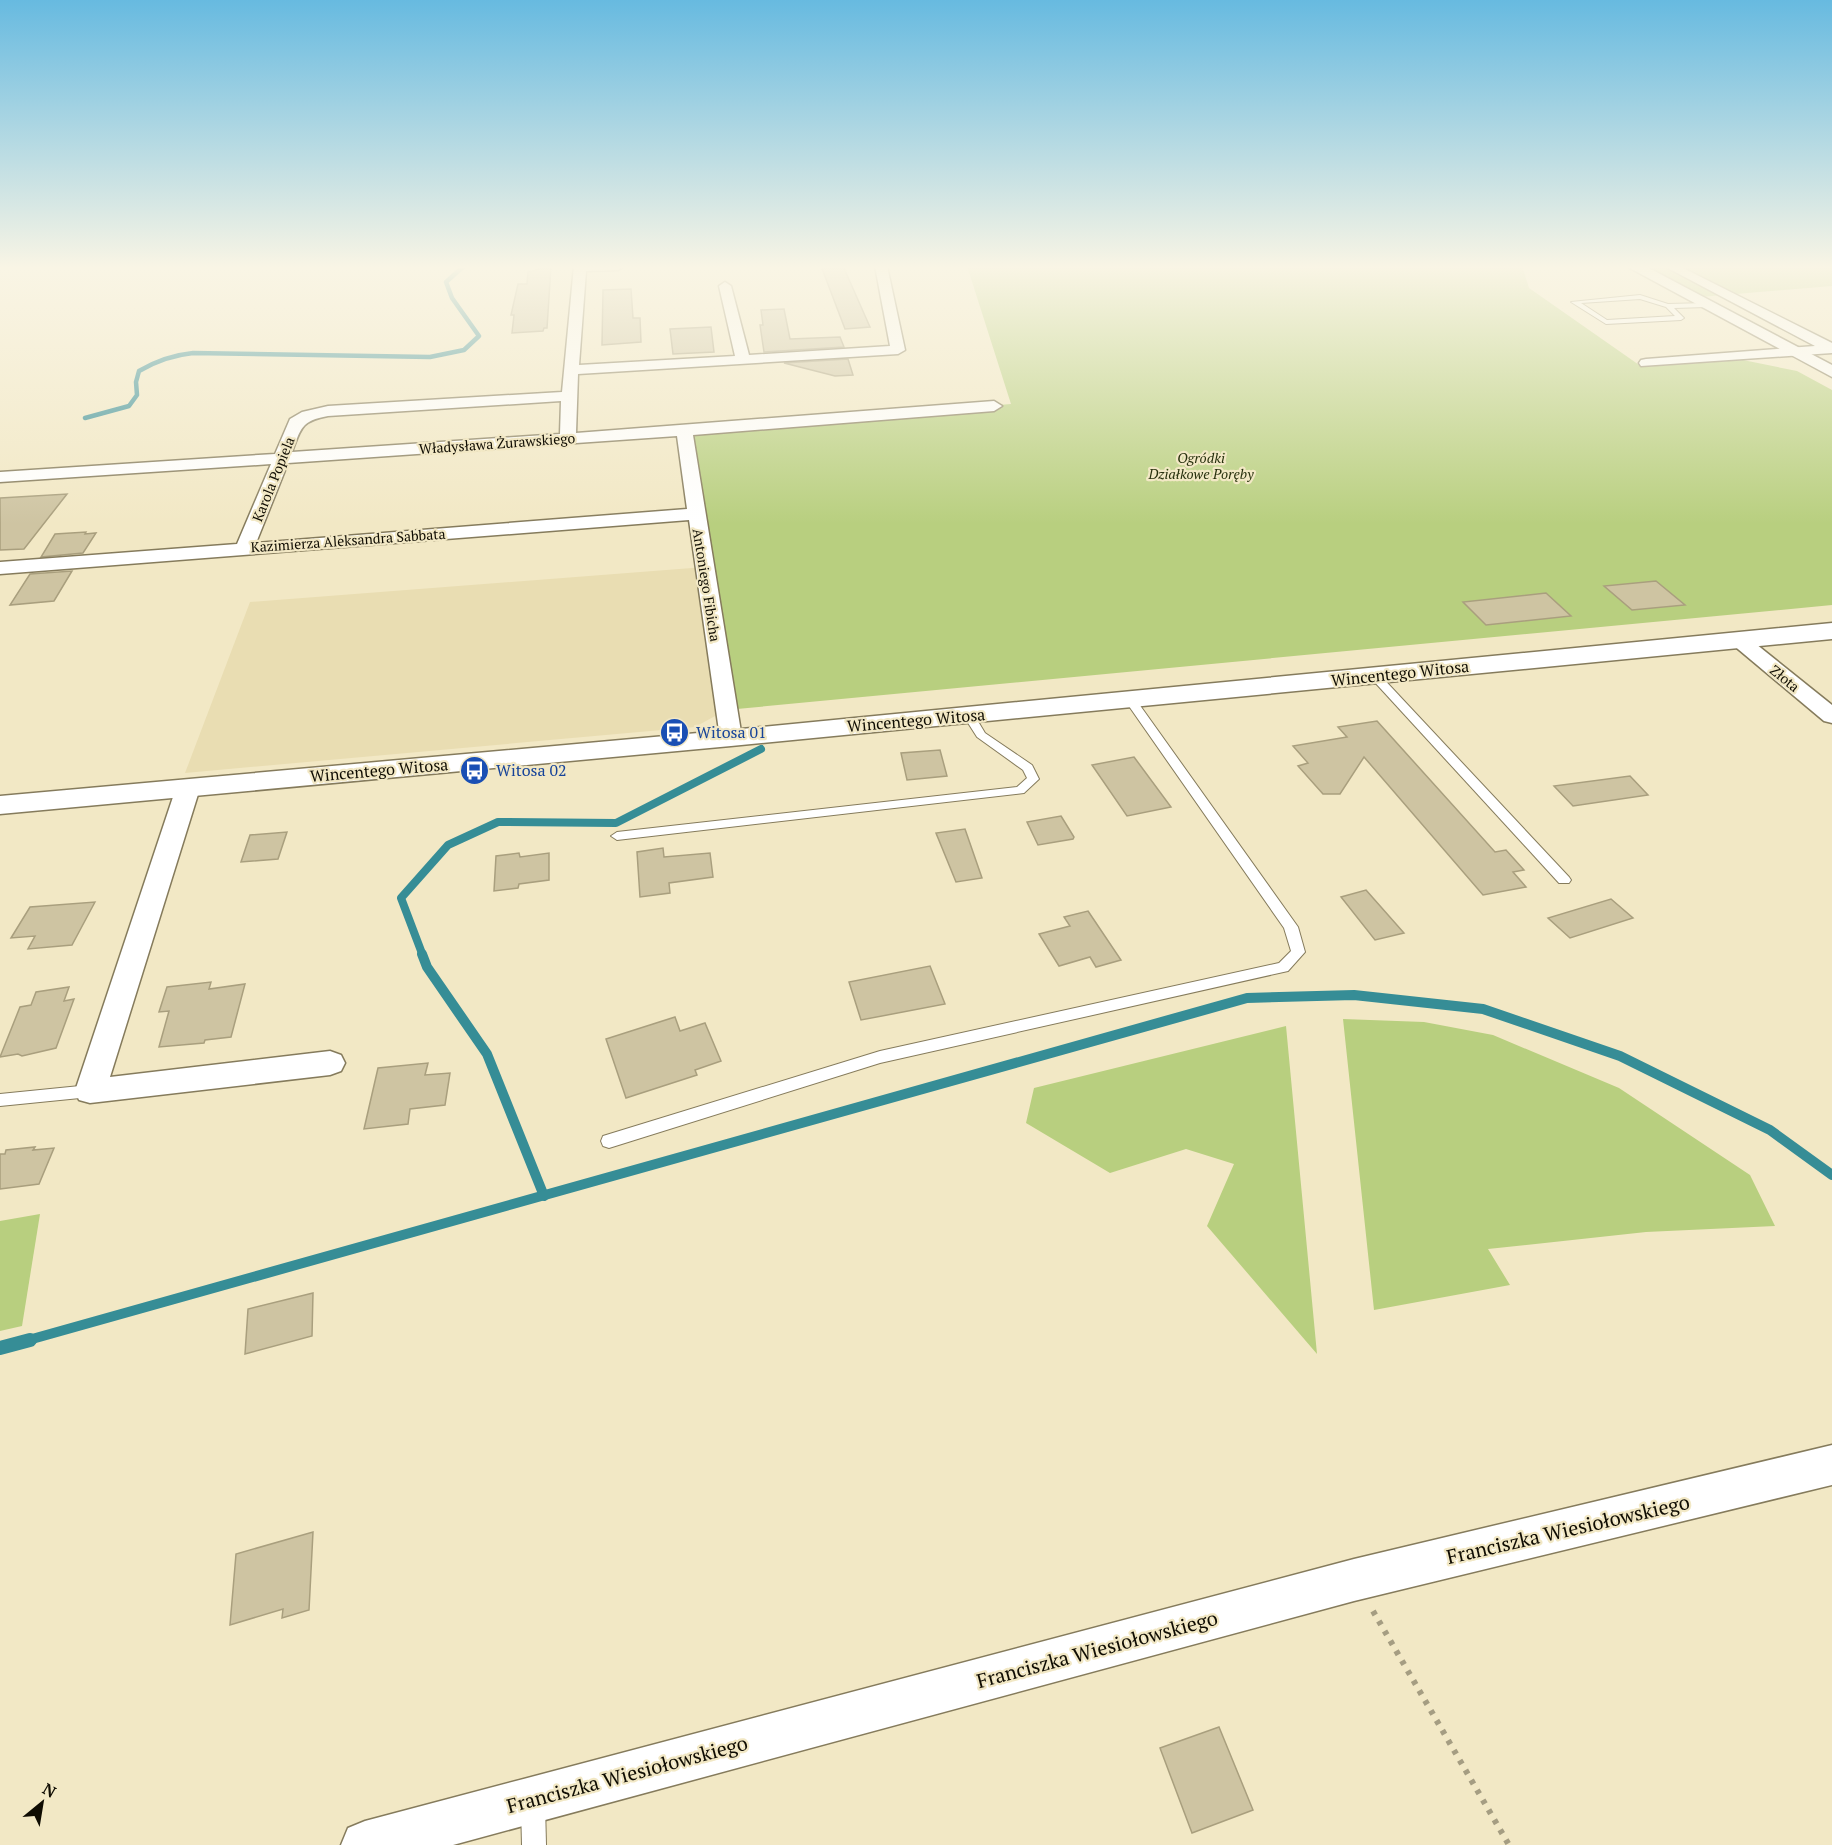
<svg xmlns="http://www.w3.org/2000/svg" width="1832" height="1845" viewBox="0 0 1832 1845" font-family="'PT Serif',serif">
	<rect width="100%" height="100%" fill="#f2e8c5"/>
	<polygon fill="#e9ddb2" points="705,567 726,710 695,727 185,773 250,602"/>
	<g fill="#b8cf7f">
		<polygon points="967,266 1522,266 1529,288 1642,367 1743,360 1797,371 1832,390 1832,605 726,710 684,431 1011,404"/>
		<polygon points="1642,266 1832,266 1832,286 1700,297"/>
		<polygon points="1343,1019 1424,1022 1493,1035 1619,1088 1750,1175 1775,1226 1646,1232 1488,1249 1510,1285 1374,1310"/>
		<polygon points="1286,1026 1317,1354 1207,1226 1234,1164 1186,1149 1110,1173 1026,1123 1034,1088"/>
		<polygon points="40,1214 22,1326 0,1331 0,1221"/>
	</g>
	<g fill="none" stroke-linecap="round" stroke-linejoin="round">
		<path stroke="#368d96" stroke-width="4.5" d="M85 418 129 406 137 395 136 382 139 371C156 361 173 355 193 353L430 357 464 350 479 336 452 298 446 282 464 266"/>
		<polyline stroke="#368d96" stroke-width="8" points="423,956 401,898 448,845 498,822 616,823 761,749"/>
		<g stroke="#368d96" stroke-width="10">
			<polyline points="422,954 427,967 487,1054 544,1196"/>
			<polyline points="25,1341 1247,998 1354,995 1483,1009 1620,1056 1770,1130 1832,1175"/>
		</g>
		<polyline stroke="#368d96" stroke-width="14" points="0,1348 30,1340"/>
	</g>
	<g fill="#cec4a2" stroke="#a99f7e" stroke-width="1.5">
		<polygon points="551,266 547,328 544,328 543,331 512,333 514,315 511,315 518,284 527,284 528,272"/>
		<polygon points="821,266 843,266 870,327 845,329"/>
		<polygon points="631,289 633,318 640,318 641,342 602,345 603,290"/>
		<polygon points="784,309 790,339 840,337 844,347 764,352 760,325 763,325 761,310"/>
		<polygon points="711,327 714,352 673,354 670,329"/>
		<polygon points="848,359 853,375 835,376 784,363"/>
		<polygon points="67,494 24,549 0,550 0,498"/>
		<polygon points="86,532 85,534 96,533 83,553 41,557 55,534"/>
		<polygon points="72,571 54,601 10,605 30,574"/>
		<polygon points="1656,581 1685,605 1632,610 1604,586"/>
		<polygon points="1546,593 1571,616 1486,625 1463,602"/>
		<polygon points="1377,721 1495,852 1506,850 1524,870 1513,872 1526,887 1483,895 1364,757 1340,794 1323,794 1298,766 1308,763 1293,746 1347,737 1338,727"/>
		<polygon points="940,750 947,776 907,780 901,753"/>
		<polygon points="1134,757 1171,807 1127,816 1092,765"/>
		<polygon points="1630,776 1648,795 1573,806 1554,786"/>
		<polygon points="1061,816 1074,837 1073,839 1038,845 1027,822"/>
		<polygon points="965,829 982,878 956,882 936,833"/>
		<polygon points="287,832 278,859 241,862 250,835"/>
		<polygon points="663,848 664,857 710,853 713,877 669,883 670,893 640,897 637,852"/>
		<polygon points="519,853 520,857 549,853 549,880 519,884 518,888 494,891 496,856"/>
		<polygon points="1366,890 1404,933 1375,940 1341,897"/>
		<polygon points="1611,899 1633,918 1570,938 1548,918"/>
		<polygon points="95,902 72,945 28,949 35,936 11,938 30,907"/>
		<polygon points="1088,911 1121,960 1096,967 1090,957 1059,966 1039,934 1070,926 1064,917"/>
		<polygon points="930,966 945,1004 861,1020 849,982"/>
		<polygon points="211,982 209,989 245,984 231,1037 205,1040 204,1043 159,1047 169,1011 159,1012 167,987"/>
		<polygon points="69,987 64,1001 74,999 56,1048 22,1056 18,1054 0,1057 20,1007 31,1005 36,992"/>
		<polygon points="675,1017 680,1031 705,1023 721,1061 695,1070 697,1075 626,1098 606,1039"/>
		<polygon points="428,1063 425,1075 450,1073 445,1105 410,1109 408,1124 364,1129 378,1068"/>
		<polygon points="35,1147 33,1150 54,1148 39,1184 0,1189 0,1154 5,1154 6,1150"/>
		<polygon points="313,1293 312,1336 245,1354 248,1309"/>
		<polygon points="313,1532 309,1610 282,1618 283,1609 230,1625 236,1554"/>
		<polygon points="1219,1727 1253,1810 1192,1833 1160,1748"/>
	</g>
	<g fill="none" stroke-linecap="round" stroke-linejoin="round">
		<defs>
			<g id="lane">
				<path d="M1640 295 1668 304 1707 303 1710 305 1707 307 1674 308 1684 318 1681 320 1606 324 1571 302ZM1640 299 1666 307 1675 316 1607 320 1581 303Z"/>
				<polygon points="1374,672 1378,673 1569,877 1571,880 1569,883 1559,883 1370,677 1370,673"/>
				<polygon points="1130,696 1134,697 1298,927 1305,952 1288,971 880,1063 609,1148 603,1146 601,1141 603,1136 880,1051 1279,963 1291,951 1284,928 1124,699"/>
				<polygon points="969,712 973,713 985,733 1032,765 1039,779 1024,793 617,840 611,836 617,832 1017,787 1027,778 1023,770 977,737 963,715"/>
				<polygon points="90,1085 95,1087 98,1091 95,1095 90,1097 0,1106 0,1094"/>
				<polygon points="533,1793 541,1797 545,1805 546,1845 522,1845 521,1805 525,1797"/>
			</g>
			<g id="street">
				<path d="M574 266H624L618 270 586 271 579 365 735 356 719 286 725 282 731 286 749 355 890 346 875 266H887L905 350 898 354 578 374 576 433 994 401 1002 406 994 411 693 435 742 738 739 743 731 745 723 743 720 738 689 520 0 574V562L237 544 271 464 0 482V472L275 454 290 419 302 412 328 406 562 392ZM561 401 560 434 292 452C301 428 301 421 328 416ZM677 436 687 509 256 543 288 463Z"/>
				<polygon points="1664,266 1679,266 1832,343 1832,353 1641,366 1639,363 1641,360 1646,359 1815,346"/>
				<polygon points="1739,634 1746,636 1832,705 1832,723 1824,721 1732,644 1729,640 1732,636"/>
				<polygon points="188,781 196,783 200,788 110,1077 330,1051 341,1055 345,1063 341,1071 330,1075 90,1103 79,1100 75,1091 176,788 180,783"/>
				<polygon points="1832,1445 1832,1485 1354,1601 453,1845 341,1845 348,1828 365,1821 1354,1559"/>
			</g>
			<g id="secondary">
				<polygon points="1626,266 1645,266 1832,365 1832,377"/>
				<polygon points="1832,623 1832,639 731,746 0,814 0,796 731,730"/>
			</g>
		</defs>
		<use href="#lane" stroke="#857b5c" stroke-width="2"/>
		<use href="#street" stroke="#857b5c" stroke-width="3"/>
		<use href="#secondary" stroke="#857b5c" stroke-width="3"/>
		<polyline stroke="#a59d82" stroke-width="6" stroke-dasharray="4.5 7" stroke-linecap="butt" points="1373,1611 1509,1845"/>
		<use href="#lane" fill="#fff" fill-rule="evenodd"/>
		<use href="#street" fill="#fff" fill-rule="evenodd"/>
		<use href="#secondary" fill="#fff" fill-rule="evenodd"/>
	</g>
	<linearGradient id="sky" x2="0" y2="1"><stop stop-color="#67bae0"/><stop offset="0.51" stop-color="#f9f5e5"/><stop offset="1" stop-color="#f9f5e5" stop-opacity="0"/></linearGradient>
	<rect width="1832" height="524" fill="url(#sky)"/>
	<defs>
		<symbol id="bus-disc" viewBox="-11 -11 22 22"><circle r="9.5" fill="#1a4fb4" stroke="#f2e8c5"/><path d="M-5-6H5V4H4V6H2V4H-2V6H-4V4H-5ZM-3.5-4V0h7V-4ZM-3.5 1.2v1.5H-2V1.2ZM2 1.2v1.5H3.5V1.2Z" fill="#fff"/></symbol>
	</defs>
	<g fill-rule="evenodd">
		<use href="#bus-disc" x="658" y="716" width="33" height="33"/>
		<use href="#bus-disc" x="458" y="754" width="33" height="33"/>
	</g>
	<g text-anchor="middle" dominant-baseline="central" stroke-width="4.5" stroke-linejoin="round" paint-order="stroke">
		<g font-size="14" fill="#0f0c02" stroke="#f2e8c5">
			<text transform="translate(497 443) rotate(-4)">Władysława Żurawskiego</text>
			<text transform="translate(273 479) rotate(-68)">Karola Popiela</text>
			<text transform="translate(348 540) rotate(-4)">Kazimierza Aleksandra Sabbata</text>
			<text transform="translate(707 585) rotate(81)">Antoniego Fibicha</text>
			<text transform="translate(1785 678) rotate(39)">Złota</text>
		</g>
		<g font-size="14" font-style="italic" fill="#27300d" stroke="#f2e8c5">
			<text x="1201" y="457">Ogródki<tspan x="1201" dy="16">Działkowe Poręby</tspan></text>
		</g>
		<g font-size="16" fill="#0f0c02" stroke="#f2e8c5">
			<text transform="translate(1400 673) rotate(-6)">Wincentego Witosa</text>
			<text transform="translate(916 720) rotate(-5)">Wincentego Witosa</text>
			<text transform="translate(379 770) rotate(-5)">Wincentego Witosa</text>
		</g>
		<g font-size="16" fill="#164399" stroke="#f2e8c5" text-anchor="start">
			<text x="696" y="732">Witosa 01</text>
			<text x="496" y="770">Witosa 02</text>
		</g>
		<g font-size="20" fill="#0f0c02" stroke="#f2e8c5">
			<text transform="translate(1568 1529) rotate(-13)">Franciszka Wiesiołowskiego</text>
			<text transform="translate(1097 1649) rotate(-15)">Franciszka Wiesiołowskiego</text>
			<text transform="translate(627 1774) rotate(-15)">Franciszka Wiesiołowskiego</text>
		</g>
	</g>
	<g transform="translate(42 1803) rotate(30)" stroke="#f2e8c5" stroke-width="4.5" paint-order="stroke">
	<path d="M0-4.5L10 22L0 15L-10 22Z" fill="#0f0c02"/>
	<text y="-9" font-size="16" font-weight="bold" text-anchor="middle" fill="#0f0c02">N</text>
	</g>
</svg>
